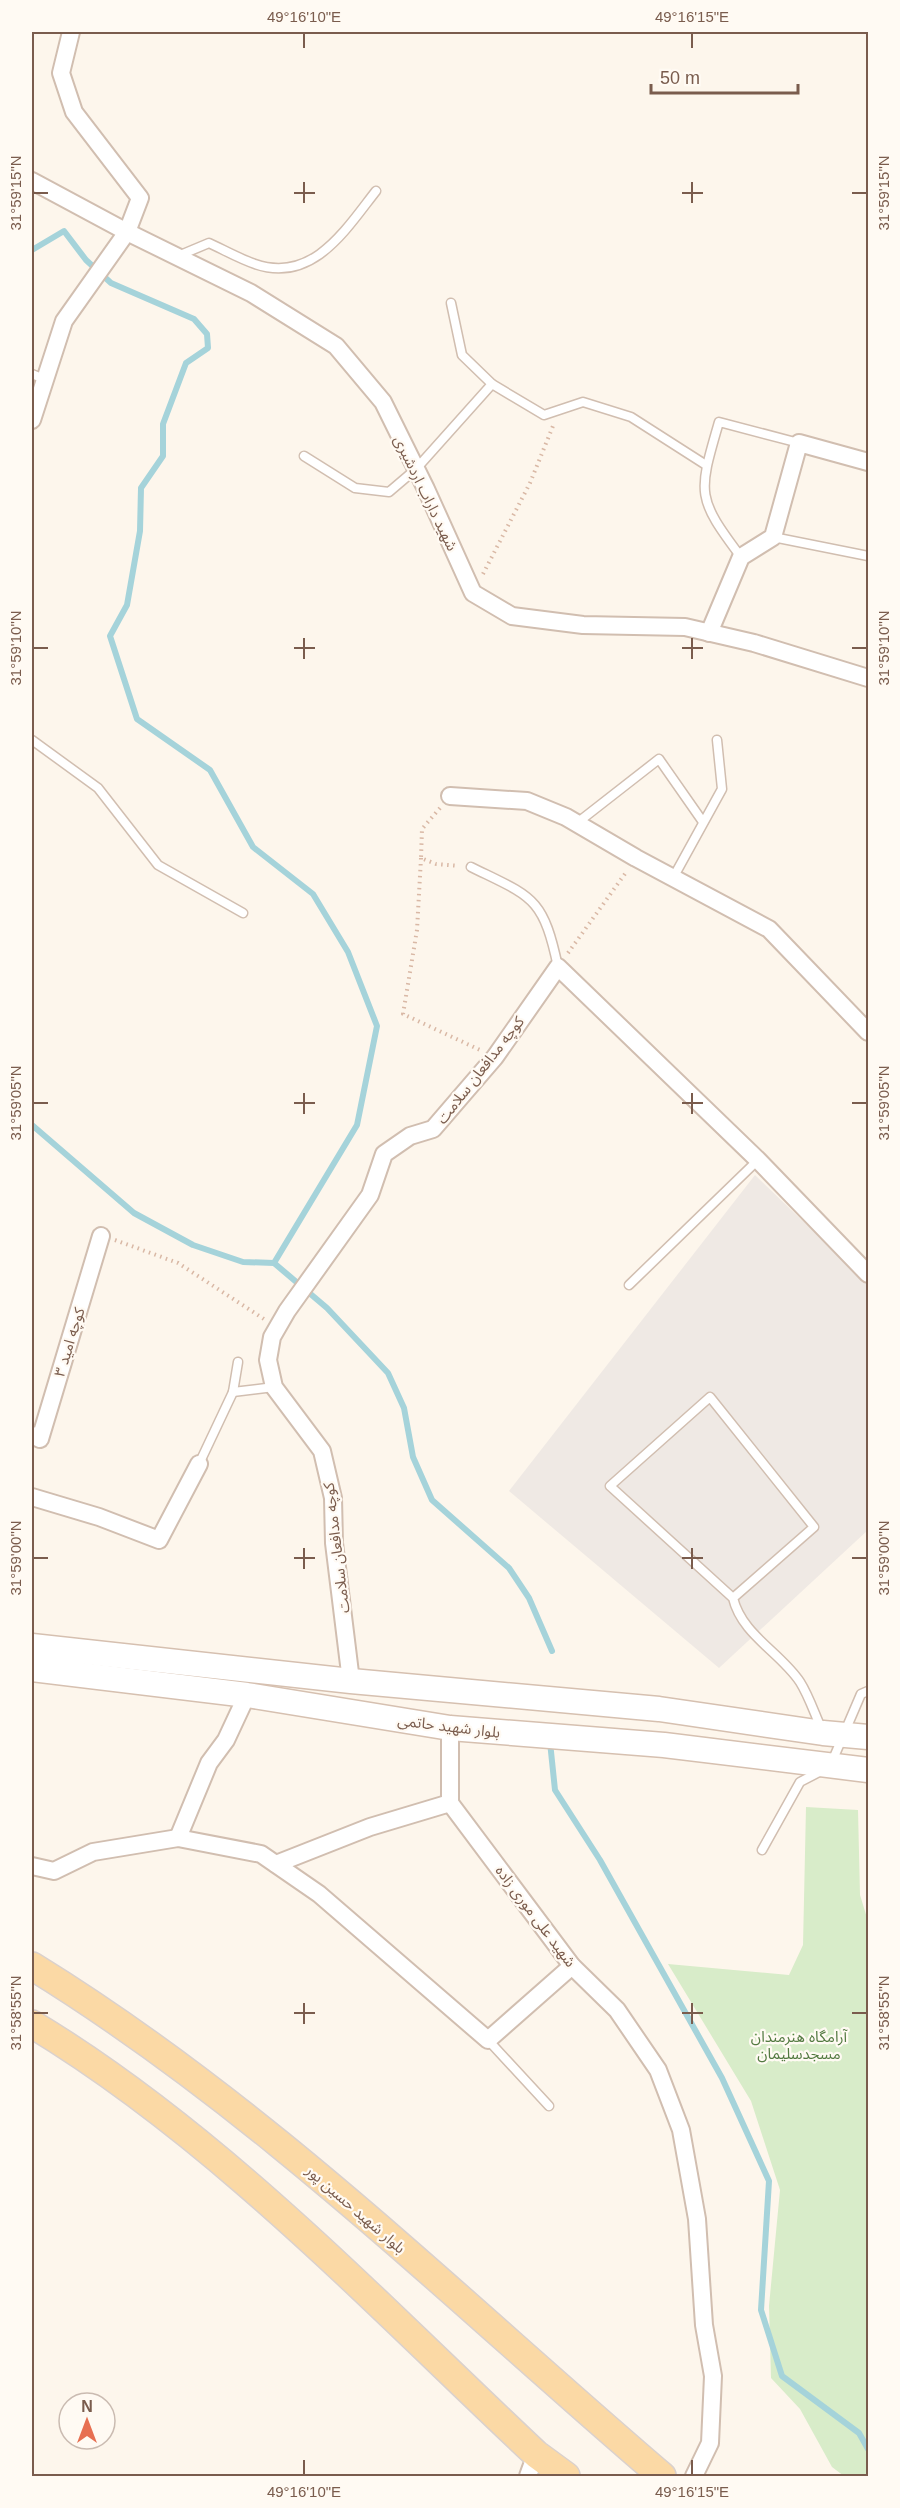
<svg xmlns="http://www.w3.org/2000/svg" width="900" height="2508" viewBox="0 0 900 2508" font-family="Arial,'Noto Sans Arabic',sans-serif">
	<rect width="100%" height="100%" fill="#fdf6ec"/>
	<polygon fill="#efe9e4" points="755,1175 868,1284 868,1530 719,1668 509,1491"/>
	<polygon fill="#d8ecc9" points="806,1807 858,1810 860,1895 868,1921 868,2476 844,2476 832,2467 800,2409 771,2378 769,2306 780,2190 751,2101 668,1964 789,1975 803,1945"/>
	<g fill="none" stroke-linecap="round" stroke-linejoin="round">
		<g stroke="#a5d3da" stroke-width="6">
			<polyline points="32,250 64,231 86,260 111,283 194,319 207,334 208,348 186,363 163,424 163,456 141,488 140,531 127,605 110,636 137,719 210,770 253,847 313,894 348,952 377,1026 357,1125 274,1263"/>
			<polyline points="32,1125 134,1213 193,1245 243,1262 274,1263 327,1308 388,1373 404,1408 413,1457 432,1500 509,1568 529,1598 552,1651"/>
			<polyline points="550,1742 555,1790 600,1860 722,2078 769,2181 761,2310 782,2376 859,2433 868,2449"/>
		</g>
		<defs>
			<g id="lane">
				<path d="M178 256 209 243C224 250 240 259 255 264 313 284 346 229 376 191"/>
				<polyline points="32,374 44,379"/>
				<polyline points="492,384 544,415 583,402 631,417 706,465"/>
				<polyline points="304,456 355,488 389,492 416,469 492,384 462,355 451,303"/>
				<polyline points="773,537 868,556"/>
				<path d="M741 557C696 497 698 494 719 422L799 443"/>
				<polyline points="32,740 98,788 158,865 243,913"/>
				<polyline points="577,823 659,759 703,822"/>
				<path d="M471 867C532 897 543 896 558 967"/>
				<polyline points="673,878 722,789 717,740"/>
				<polyline points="629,1285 758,1160"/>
				<polyline points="233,1392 274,1387"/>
				<polyline points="199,1464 233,1392 238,1362"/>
				<path d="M733 1598 814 1527 710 1397 610 1486 733 1598C742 1635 780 1652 800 1682 809 1696 815 1715 822 1730"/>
				<polyline points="831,1764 861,1694 868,1691"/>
				<polyline points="762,1850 800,1782 821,1771"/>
				<polyline points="488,2040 549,2106"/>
			</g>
			<g id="street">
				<polyline points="32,181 127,232 251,293 336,346 383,402 426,489 473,593 512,616 583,625 685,627 754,643 868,678"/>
				<polyline points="32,420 64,321 127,232 140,198 74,112 61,73 71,32"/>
				<polyline points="709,633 741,557 773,537 799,443 868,462"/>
				<polyline points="450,796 527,801 566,817 636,858 769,929 868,1032"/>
				<polyline points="32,1435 40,1439 101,1236"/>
				<polyline points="32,1497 99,1517 159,1540 199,1464"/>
				<polyline points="351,1681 334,1543 333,1498 322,1451 274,1387 268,1360 272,1337 287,1311 370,1195 384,1154 410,1136 433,1129 495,1057 558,967 758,1160 868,1274"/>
				<polyline points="450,1728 450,1803 572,1966 617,2010 658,2070 681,2130 697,2219 704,2325 713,2376 710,2443 694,2476"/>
				<polyline points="178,1838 209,1763 226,1740 247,1695"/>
				<polyline points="276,1864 370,1827 450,1803"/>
				<polyline points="32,1866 54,1871 93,1852 178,1838 261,1854 319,1894 488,2040 572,1966"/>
				<polyline points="528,2476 536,2454"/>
			</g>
			<g id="secondary">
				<polyline points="32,1646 351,1681 659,1709 823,1733 868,1737"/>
				<polyline points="32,1669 247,1695 450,1728 664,1745 868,1770"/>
			</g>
			<g id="primary">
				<path d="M32 1966C263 2108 456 2300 662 2476"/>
				<path d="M32 2024C219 2137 377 2305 536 2454L566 2476"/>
			</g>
		</defs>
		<use href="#lane" stroke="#d1beb0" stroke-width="11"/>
		<use href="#street" stroke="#d1beb0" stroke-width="20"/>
		<use href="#secondary" stroke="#d6c0b0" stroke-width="27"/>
		<use href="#primary" stroke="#dad1cd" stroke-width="30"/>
		<g stroke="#d9b8a5" stroke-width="4" stroke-dasharray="1.5 4.5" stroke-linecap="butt">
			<polyline points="483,574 530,483 553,426"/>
			<polyline points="440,808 422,829 421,858 436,864 459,866"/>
			<polyline points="421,858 417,930 403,1014 480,1050"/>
			<polyline points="568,953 627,871"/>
			<polyline points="115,1240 178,1263 264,1319"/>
		</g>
		<use href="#lane" stroke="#fff" stroke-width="8"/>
		<use href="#street" stroke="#fff" stroke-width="16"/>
		<use href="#secondary" stroke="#fff" stroke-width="24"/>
		<use href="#primary" stroke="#fbd9a5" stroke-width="27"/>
	</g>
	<path fill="none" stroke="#7a5c4d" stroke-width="2" d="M304 33V48M692 33V48M304 182V203M692 182V203M33 193H48M294 193H315M682 193H703M852 193H867M304 638V659M692 638V659M33 648H48M294 648H315M682 648H703M852 648H867M304 1093V1114M692 1093V1114M33 1103H48M294 1103H315M682 1103H703M852 1103H867M304 1548V1569M692 1548V1569M33 1558H48M294 1558H315M682 1558H703M852 1558H867M304 2003V2024M692 2003V2024M33 2013H48M294 2013H315M682 2013H703M852 2013H867M304 2460V2475M692 2460V2475"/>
	<g text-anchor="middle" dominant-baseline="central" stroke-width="4.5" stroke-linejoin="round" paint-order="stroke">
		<g font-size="15" fill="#7a5c4d" stroke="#fffaf3">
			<text transform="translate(426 493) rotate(64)">شهید داراب اردشیری</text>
			<text transform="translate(480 1070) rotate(-52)">کوچه مدافعان سلامت</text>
			<text transform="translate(69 1342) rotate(-73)">کوچه امید ۳</text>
			<text transform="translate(336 1548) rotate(-97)">کوچه مدافعان سلامت</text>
			<text transform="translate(449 1726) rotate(7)">بلوار شهید حاتمی</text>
			<text transform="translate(536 1916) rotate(53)">شهید علی موری زاده</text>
			<text transform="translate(356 2209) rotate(41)">بلوار شهيد حسین پور</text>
		</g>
		<g font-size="15" fill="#537a41" stroke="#fffaf3">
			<text x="799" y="2036">آرامگاه هنرمندان<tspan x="799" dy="17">مسجدسلیمان</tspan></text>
		</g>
	</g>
	<rect width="900" height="2508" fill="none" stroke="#fffaf3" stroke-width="66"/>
	<g transform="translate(87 2421)"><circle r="28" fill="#fffaf3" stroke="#cabbb1" stroke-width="1.5"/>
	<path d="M0-4.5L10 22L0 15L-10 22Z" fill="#e76f51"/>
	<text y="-9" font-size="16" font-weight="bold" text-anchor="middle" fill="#7a5c4d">N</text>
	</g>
	<path d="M651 84v9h147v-9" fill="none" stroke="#7a5c4d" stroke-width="3"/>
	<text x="660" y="84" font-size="18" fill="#7a5c4d" stroke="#fffaf3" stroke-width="4.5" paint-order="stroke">50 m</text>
	<rect x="33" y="33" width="834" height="2442" fill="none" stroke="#7a5c4d" stroke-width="2"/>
	<g font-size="15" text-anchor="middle" fill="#7a5c4d">
		<text x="304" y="22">49°16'10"E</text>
		<text x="692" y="22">49°16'15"E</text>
		<text transform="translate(16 193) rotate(-90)" y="5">31°59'15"N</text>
		<text transform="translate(884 193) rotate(-90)" y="5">31°59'15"N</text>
		<text transform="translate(16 648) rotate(-90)" y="5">31°59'10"N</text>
		<text transform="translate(884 648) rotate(-90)" y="5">31°59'10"N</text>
		<text transform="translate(16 1103) rotate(-90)" y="5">31°59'05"N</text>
		<text transform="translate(884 1103) rotate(-90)" y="5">31°59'05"N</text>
		<text transform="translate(16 1558) rotate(-90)" y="5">31°59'00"N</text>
		<text transform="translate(884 1558) rotate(-90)" y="5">31°59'00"N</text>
		<text transform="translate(16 2013) rotate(-90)" y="5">31°58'55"N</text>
		<text transform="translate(884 2013) rotate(-90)" y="5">31°58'55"N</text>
		<text x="304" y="2497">49°16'10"E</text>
		<text x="692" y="2497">49°16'15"E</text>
	</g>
</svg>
